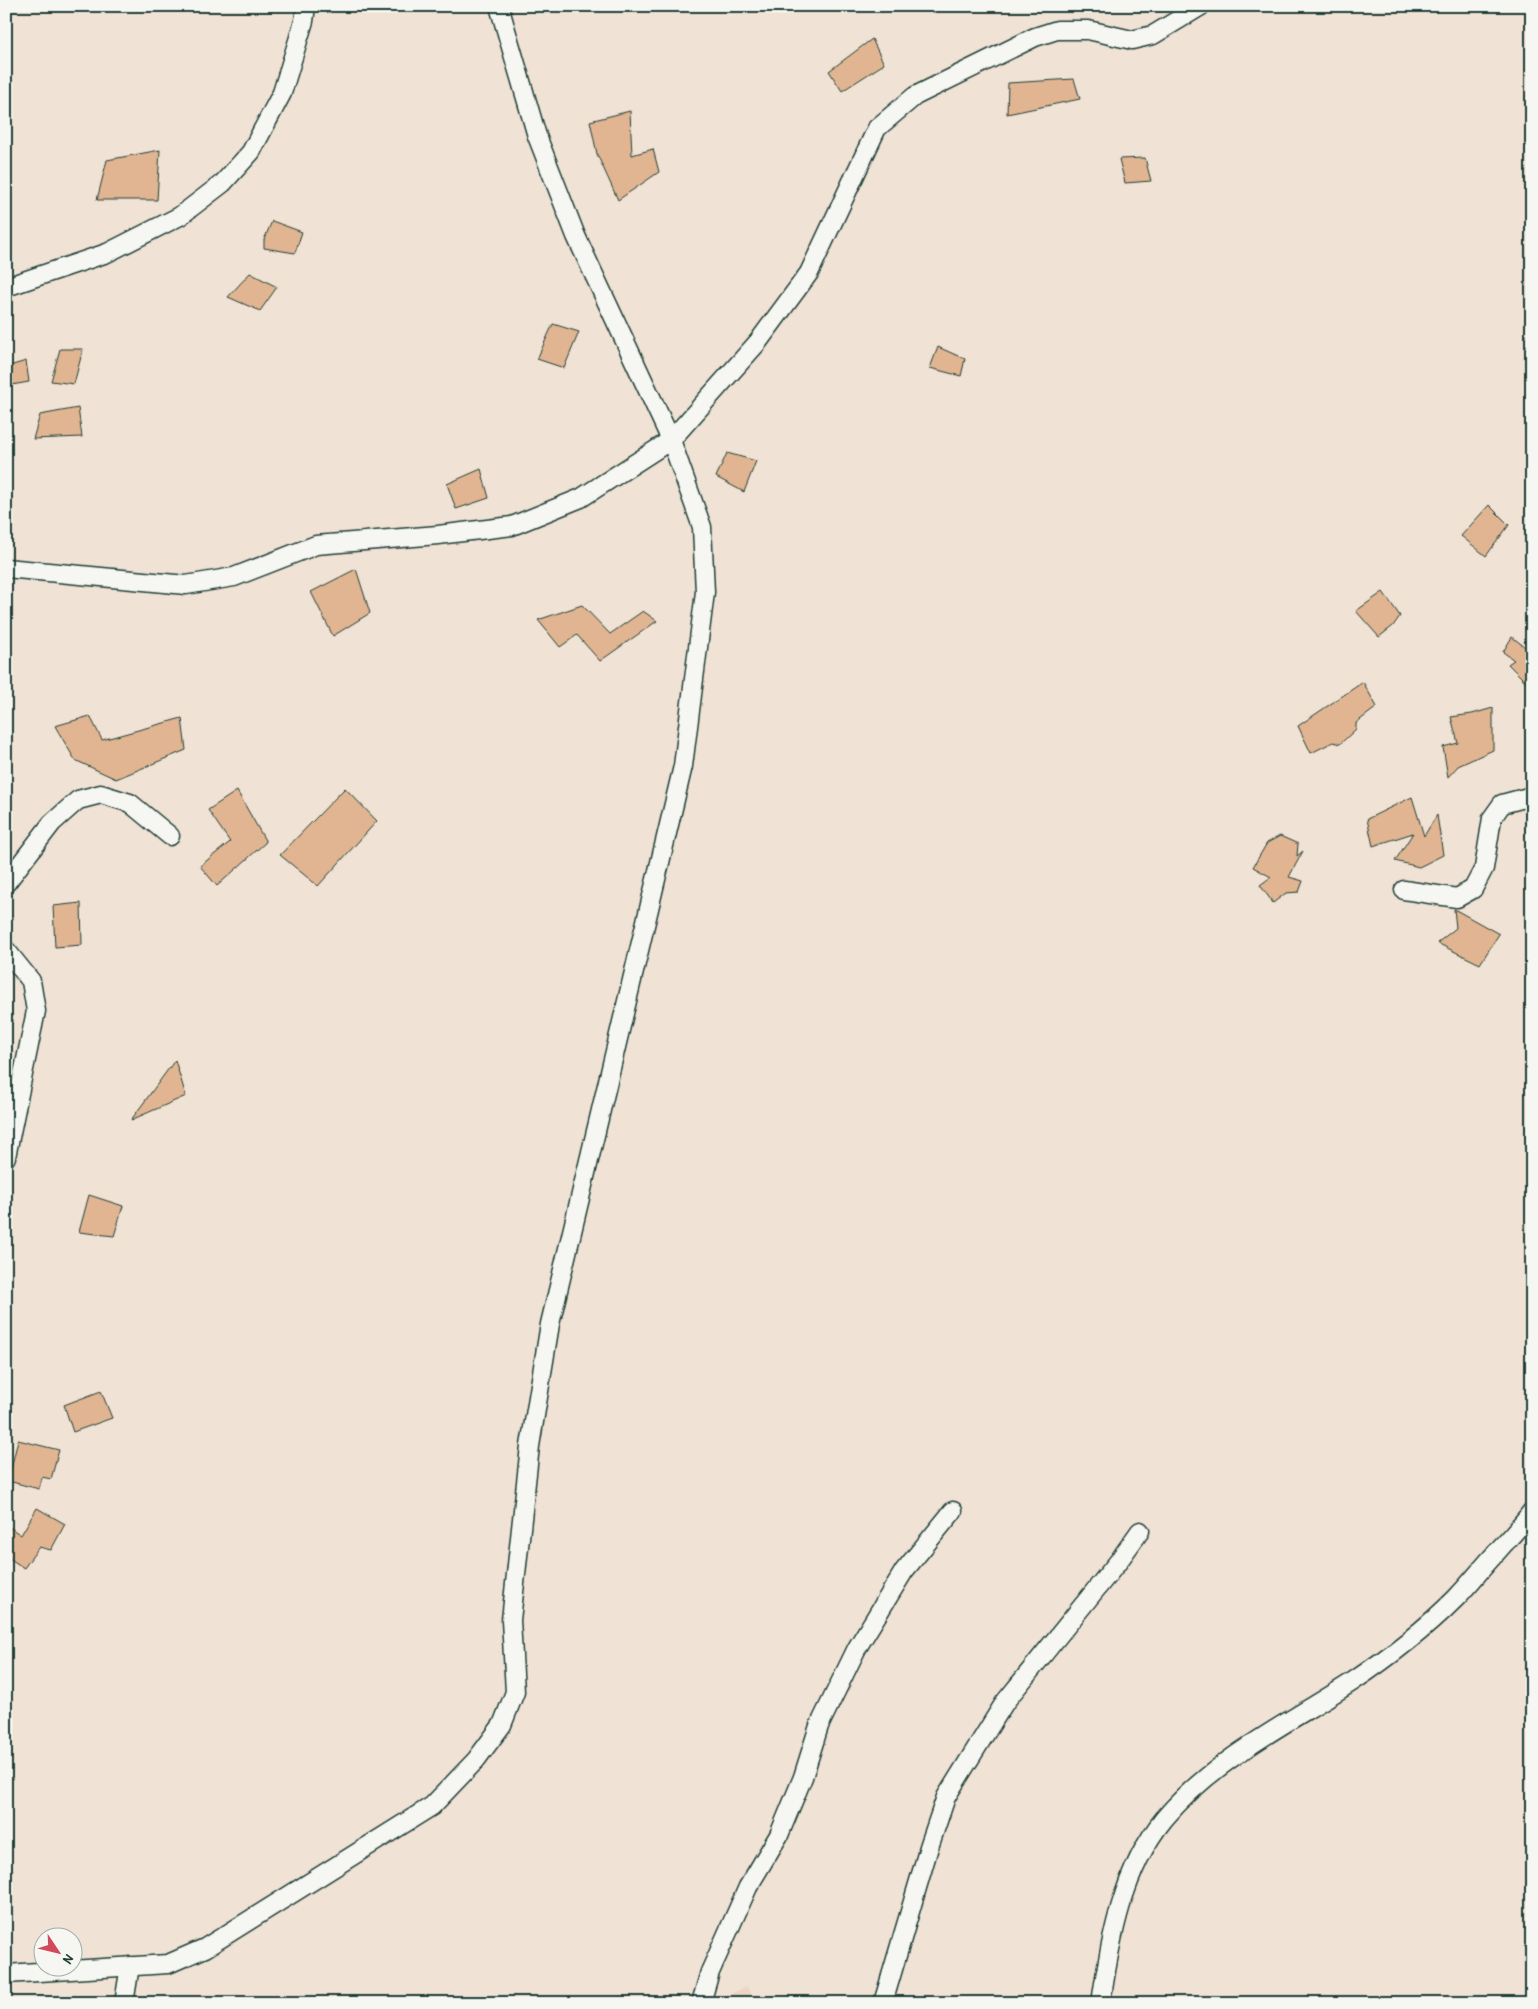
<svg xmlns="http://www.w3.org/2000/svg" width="1538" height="2009" viewBox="0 0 1538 2009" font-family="'Patrick Hand',sans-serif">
	<rect width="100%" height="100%" fill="#f0e2d5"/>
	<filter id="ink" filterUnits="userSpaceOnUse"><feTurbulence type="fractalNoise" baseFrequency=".02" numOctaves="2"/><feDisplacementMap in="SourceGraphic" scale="10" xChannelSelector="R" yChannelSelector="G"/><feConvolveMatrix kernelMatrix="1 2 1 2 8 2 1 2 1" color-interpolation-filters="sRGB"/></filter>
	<g filter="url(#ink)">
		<polygon fill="#ecd4c1" points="747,1987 754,2003 731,2003 728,1995"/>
		<g fill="#e1b591" stroke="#1f3d34">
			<polygon points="872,39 884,64 842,91 829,71"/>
			<polygon points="1074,79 1080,99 1007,114 1008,83"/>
			<polygon points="630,111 632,155 653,149 659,172 618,200 597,154 590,121"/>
			<polygon points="160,150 157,200 97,200 107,160"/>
			<polygon points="1145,158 1151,181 1125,183 1119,159"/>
			<polygon points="272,221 302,232 295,253 264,248 264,240"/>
			<polygon points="250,273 277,287 260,311 228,297"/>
			<polygon points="553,324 579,332 564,368 537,359"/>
			<polygon points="938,347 965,359 961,376 930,368"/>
			<polygon points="60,349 83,349 74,384 51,381"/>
			<polygon points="26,361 29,382 6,386 6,367"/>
			<polygon points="78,408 82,437 33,439 40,415"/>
			<polygon points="727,453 756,461 744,492 716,477"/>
			<polygon points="481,469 489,498 456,509 447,484"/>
			<polygon points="1489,505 1509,525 1486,556 1461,536"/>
			<polygon points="356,569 370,613 333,636 311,592"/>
			<polygon points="1383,592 1400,616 1393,626 1379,637 1356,611"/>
			<polygon points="582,605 610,634 643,611 657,621 600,661 577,635 560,647 538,620"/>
			<polygon points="1512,637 1529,650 1532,648 1532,688 1508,664 1514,660 1503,652"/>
			<polygon points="1363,682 1377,707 1356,723 1356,729 1340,744 1333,742 1311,753 1298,726"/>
			<polygon points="1493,708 1493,750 1458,766 1448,777 1443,747 1458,743 1451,717 1472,714"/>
			<polygon points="90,716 102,740 182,718 186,750 116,779 75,760 55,726"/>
			<polygon points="345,788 377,821 318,886 280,855"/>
			<polygon points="237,791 266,842 217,886 200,866 230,842 208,810"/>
			<polygon points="1412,797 1424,836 1437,815 1443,855 1419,867 1395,861 1413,833 1373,846 1367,819"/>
			<polygon points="1280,836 1298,844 1297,856 1303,851 1289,877 1303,881 1299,892 1286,893 1273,903 1260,885 1271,877 1253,867 1267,843"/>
			<polygon points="81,903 82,945 55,947 53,906"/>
			<polygon points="1454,909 1499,934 1480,964 1437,943 1456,928"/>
			<polygon points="175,1060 186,1096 131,1120"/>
			<polygon points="89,1195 123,1206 114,1236 79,1232"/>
			<polygon points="101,1391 112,1418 73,1432 64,1405"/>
			<polygon points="18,1440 59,1450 51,1479 42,1477 39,1489 8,1481"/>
			<polygon points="37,1508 65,1524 51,1550 39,1547 24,1568 6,1556 6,1525 21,1535"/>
		</g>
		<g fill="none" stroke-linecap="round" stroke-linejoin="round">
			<defs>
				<g id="minor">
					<polyline points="6,287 107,253 180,216 223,183 251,152 282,93 304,21 306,6"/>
					<polyline points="6,568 186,585 234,577 316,545 438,535 512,526 581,498 671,440 758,342 809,273 877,128 915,96 1035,37 1057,30 1088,30 1132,40 1153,35 1201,6"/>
					<polyline points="6,883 52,823 78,800 101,794 130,803 170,836"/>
					<polyline points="1404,890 1457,898 1473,889 1484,868 1492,818 1502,804 1532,796"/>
					<polyline points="6,950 31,981 36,1011 6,1157"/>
					<polyline points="6,1974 168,1964 205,1948 432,1806 476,1760 502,1725 515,1692 511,1620 530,1446 550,1324 683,766 705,592 702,527 671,440 576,236 537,136 499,6"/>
					<polyline points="124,2003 130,1966"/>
					<polyline points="701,2003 710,1972 748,1887 779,1835 803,1777 819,1726 857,1648 904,1571 953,1511"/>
					<polyline points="883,2003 929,1847 946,1797 1005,1702 1118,1562 1140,1531"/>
					<path d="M1101 2003C1110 1940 1123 1869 1164 1819 1214 1759 1287 1724 1352 1682 1388 1658 1424 1630 1455 1599 1469 1585 1481 1569 1495 1554 1507 1540 1521 1526 1532 1511"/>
				</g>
			</defs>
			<use href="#minor" stroke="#1f3d34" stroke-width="21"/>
			<use href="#minor" stroke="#f6f6f2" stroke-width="18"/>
		</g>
	</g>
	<rect width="1538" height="2009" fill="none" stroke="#f6f6f2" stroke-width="25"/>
	<rect x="12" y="12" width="1513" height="1984" fill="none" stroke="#1f3d34" stroke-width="2" filter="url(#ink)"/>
	<g transform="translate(58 1952) rotate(125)"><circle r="24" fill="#f6f6f2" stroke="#a0aca6"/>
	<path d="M0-4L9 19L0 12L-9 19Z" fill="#d1495b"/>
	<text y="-8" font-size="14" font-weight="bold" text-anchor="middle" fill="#1f3d34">N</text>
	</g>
</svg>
